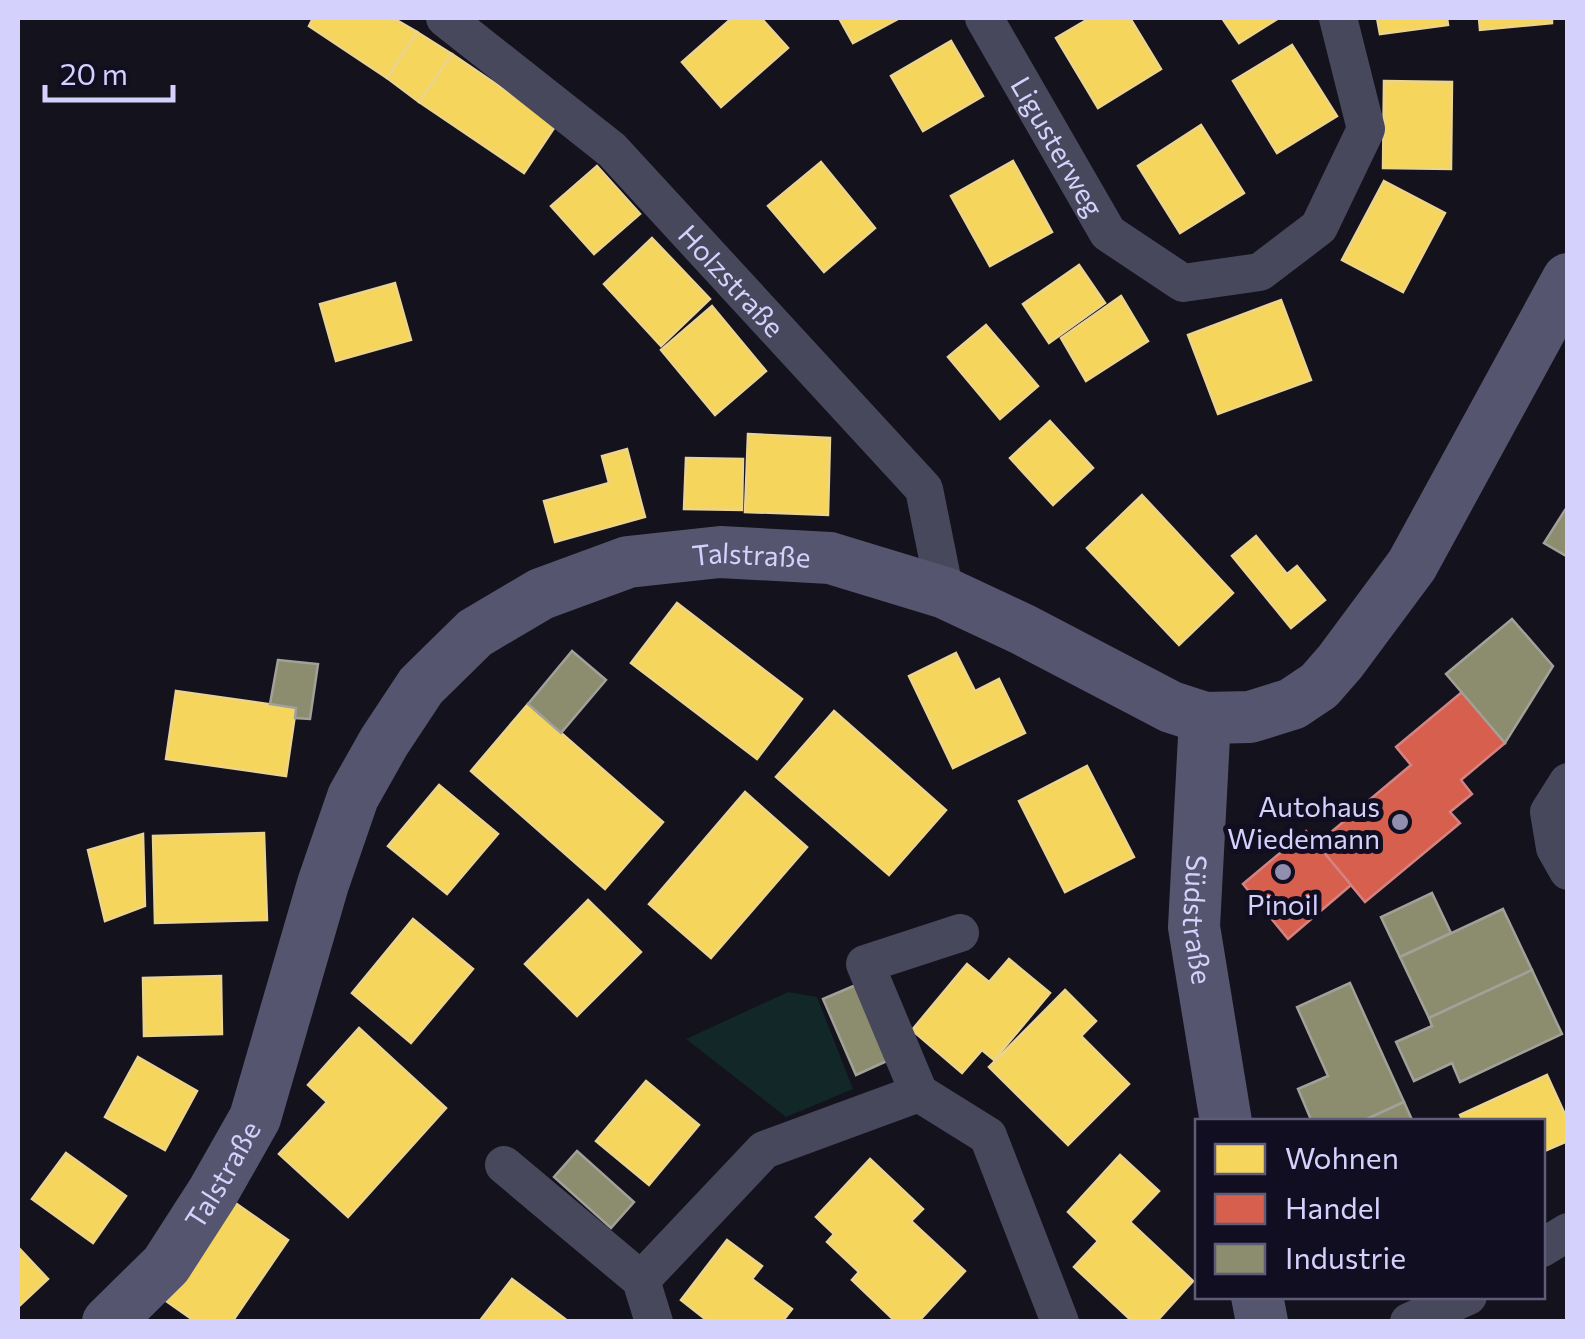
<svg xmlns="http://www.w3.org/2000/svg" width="1585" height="1339" viewBox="0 0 1585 1339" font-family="Commissioner,sans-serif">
	<rect width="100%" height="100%" fill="#14121d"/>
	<polygon fill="#122727" points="788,992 817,997 853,1089 786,1117 686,1039"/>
	<g fill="#f6d55c" stroke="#ecd48c" stroke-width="2.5">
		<polygon points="313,18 393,18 417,32 387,78 309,26"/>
		<polygon points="732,18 761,18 788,48 721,107 682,62"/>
		<polygon points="839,18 900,18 853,43"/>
		<polygon points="1090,18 1130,18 1161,69 1098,108 1056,38"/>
		<polygon points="1222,18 1279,18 1239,43"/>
		<polygon points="1377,18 1447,18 1448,25 1380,34"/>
		<polygon points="1479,18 1552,18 1552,23 1480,30"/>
		<polygon points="417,32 452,54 419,102 387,78"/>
		<polygon points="951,41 983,96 923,131 891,76"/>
		<polygon points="1292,45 1337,116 1277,153 1233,81"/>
		<polygon points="452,54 556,125 524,173 419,102"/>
		<polygon points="1384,81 1452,82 1451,169 1383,168"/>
		<polygon points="1201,125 1244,193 1180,233 1138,166"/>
		<polygon points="1013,161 1052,232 990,266 951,196"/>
		<polygon points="821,162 875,228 824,272 768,206"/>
		<polygon points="597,166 640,214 594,254 551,206"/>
		<polygon points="1384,181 1445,213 1403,292 1342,260"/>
		<polygon points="652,238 710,299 661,346 604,284"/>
		<polygon points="1079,265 1105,303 1049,343 1023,304"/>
		<polygon points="395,283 411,340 336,361 320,304"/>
		<polygon points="1121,296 1148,341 1086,381 1061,338"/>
		<polygon points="1281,300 1311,380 1218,414 1188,335"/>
		<polygon points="712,306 766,371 715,415 661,350"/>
		<polygon points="986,325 1038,386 1000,419 948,357"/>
		<polygon points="1050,421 1093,468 1053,505 1010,458"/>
		<polygon points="748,434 830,438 828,515 745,512"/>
		<polygon points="627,449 645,517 555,542 544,501 609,483 602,456"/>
		<polygon points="686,458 743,459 742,510 684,509"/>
		<polygon points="1142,495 1233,593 1179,645 1087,548"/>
		<polygon points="1256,536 1287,574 1297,566 1325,600 1291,628 1232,556"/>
		<polygon points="677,603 802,699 757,759 631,663"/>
		<polygon points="956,653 975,691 999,679 1025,733 953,768 909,676"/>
		<polygon points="176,691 296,708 286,776 166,759"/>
		<polygon points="528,704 663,822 605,889 471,771"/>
		<polygon points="834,711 946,810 889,875 776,777"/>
		<polygon points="1087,766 1134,857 1065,892 1019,801"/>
		<polygon points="439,785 498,834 447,894 388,846"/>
		<polygon points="745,792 807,847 711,958 649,904"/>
		<polygon points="264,833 267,920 155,923 153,836"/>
		<polygon points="143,834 145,906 105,921 88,850"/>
		<polygon points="588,900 641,952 577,1016 525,964"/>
		<polygon points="413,919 473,969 411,1043 352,993"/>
		<polygon points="1009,959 1050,993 994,1060 982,1050 962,1073 912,1030 967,964 989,982"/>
		<polygon points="221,976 222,1034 144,1036 143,978"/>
		<polygon points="1065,990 1096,1021 1081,1036 1129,1084 1068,1145 989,1067"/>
		<polygon points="359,1028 446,1108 348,1217 279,1154 327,1102 308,1085"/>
		<polygon points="138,1057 197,1091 165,1150 105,1117"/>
		<polygon points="1547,1075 1568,1121 1568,1141 1542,1152 1542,1122 1463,1122 1460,1115"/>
		<polygon points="646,1081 699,1125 649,1185 596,1141"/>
		<polygon points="66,1153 126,1196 93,1243 32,1199"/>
		<polygon points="1120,1155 1159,1191 1130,1222 1193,1281 1156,1322 1133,1322 1074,1267 1098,1241 1068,1212"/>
		<polygon points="870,1159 923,1209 911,1221 965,1271 918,1322 896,1322 852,1280 859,1272 827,1242 834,1234 816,1217"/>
		<polygon points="234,1202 288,1240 232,1322 196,1322 166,1301"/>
		<polygon points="727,1240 762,1266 752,1279 792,1309 782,1322 709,1322 681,1300"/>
		<polygon points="18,1247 48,1279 18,1307"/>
		<polygon points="512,1279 565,1319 562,1322 479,1322"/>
	</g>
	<g fill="#d6604d" stroke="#d58282" stroke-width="2.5">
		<polygon points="1462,692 1505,743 1461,780 1472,794 1450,812 1460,823 1365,902 1317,844 1411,765 1396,747"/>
		<polygon points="1306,831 1351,885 1288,939 1243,884"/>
	</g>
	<g fill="#8c8c6e" stroke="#a2a199" stroke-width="2.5">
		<polygon points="1565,510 1568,512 1568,557 1544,543"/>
		<polygon points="1512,619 1553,666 1505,743 1446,674"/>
		<polygon points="572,651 606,680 561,733 528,704"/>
		<polygon points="278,660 318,664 310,719 295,718 296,708 270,704"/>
		<polygon points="1432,893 1451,933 1400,957 1381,917"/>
		<polygon points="1503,909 1532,970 1429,1018 1400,957"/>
		<polygon points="1532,970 1562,1034 1460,1082 1452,1063 1414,1081 1396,1042 1432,1026 1429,1018"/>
		<polygon points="1350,983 1404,1102 1361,1122 1312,1122 1298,1089 1328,1076 1297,1007"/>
		<polygon points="856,985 889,1060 856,1075 823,999"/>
		<polygon points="1404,1102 1413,1122 1362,1122 1362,1121"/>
		<polygon points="577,1151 634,1202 611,1228 554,1177"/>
	</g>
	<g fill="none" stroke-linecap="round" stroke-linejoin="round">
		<g stroke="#48485d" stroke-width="38">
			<path id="s1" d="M445 18 612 150 924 489 945 593"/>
			<path id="s2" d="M984 18 1108 233 1183 283 1260 272 1319 227 1366 129 1338 18"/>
			<polyline points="1568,782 1549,812 1555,848 1568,871"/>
			<polyline points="919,1093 865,964 960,933"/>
			<polyline points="504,1165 641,1280 654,1322"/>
			<polyline points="1542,1248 1568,1232"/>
			<polyline points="641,1280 764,1150 919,1093 988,1136 1060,1322"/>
			<polyline points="1409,1322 1468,1296"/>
		</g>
		<g stroke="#55556f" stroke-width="52">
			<path id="s3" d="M1205 718 1194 927 1226 1122"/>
			<polyline points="1257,1296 1262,1322"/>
			<path id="s4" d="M108 1322 166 1265 213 1192 255 1118 323 884 353 797 384 742 421 686 475 633 541 594 628 562 720 552 830 558 945 593 1024 630 1171 707 1205 718 1250 717 1292 704 1319 686 1340 662 1412 565 1568 279"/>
		</g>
	</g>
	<g fill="#918eaf" stroke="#110e21" stroke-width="4">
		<circle cx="1400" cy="822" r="10"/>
		<circle cx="1283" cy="872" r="10"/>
	</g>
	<g text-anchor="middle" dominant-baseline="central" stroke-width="10" stroke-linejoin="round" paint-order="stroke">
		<g font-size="28" fill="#d4d1fd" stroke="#110e21">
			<text stroke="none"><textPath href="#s2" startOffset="148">Ligusterweg</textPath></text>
			<text stroke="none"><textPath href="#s1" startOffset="390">Holzstraße</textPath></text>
			<text stroke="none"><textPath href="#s4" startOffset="1088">Talstraße</textPath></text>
			<text stroke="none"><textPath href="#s3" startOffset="202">Südstraße</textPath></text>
			<text stroke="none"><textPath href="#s4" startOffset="188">Talstraße</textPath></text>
		</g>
		<g font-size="28" fill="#d4d1fd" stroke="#110e21" text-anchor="end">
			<text x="1380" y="806">Autohaus<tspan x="1380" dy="32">Wiedemann</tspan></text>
			<text x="1283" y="904" text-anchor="middle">Pinoil</text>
		</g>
	</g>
	<rect width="1585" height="1339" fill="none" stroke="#d4d1fd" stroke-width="40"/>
	<rect x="1195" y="1119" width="350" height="180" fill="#110e21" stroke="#5f5c79" stroke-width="2.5"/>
	<rect x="1215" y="1144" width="50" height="30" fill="#f6d55c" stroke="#5f5c79" stroke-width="2.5"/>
	<text x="1285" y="1169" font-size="30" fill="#d4d1fd">Wohnen</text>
	<rect x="1215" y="1194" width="50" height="30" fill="#d6604d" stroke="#5f5c79" stroke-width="2.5"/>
	<text x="1285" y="1219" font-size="30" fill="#d4d1fd">Handel</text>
	<rect x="1215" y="1244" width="50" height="30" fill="#8c8c6e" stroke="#5f5c79" stroke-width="2.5"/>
	<text x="1285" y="1269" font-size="30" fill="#d4d1fd">Industrie</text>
	<path d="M45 85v15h128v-15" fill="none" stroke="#d4d1fd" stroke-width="5"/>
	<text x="60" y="85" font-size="30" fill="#d4d1fd" stroke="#110e21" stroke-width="8" paint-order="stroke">20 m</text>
</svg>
